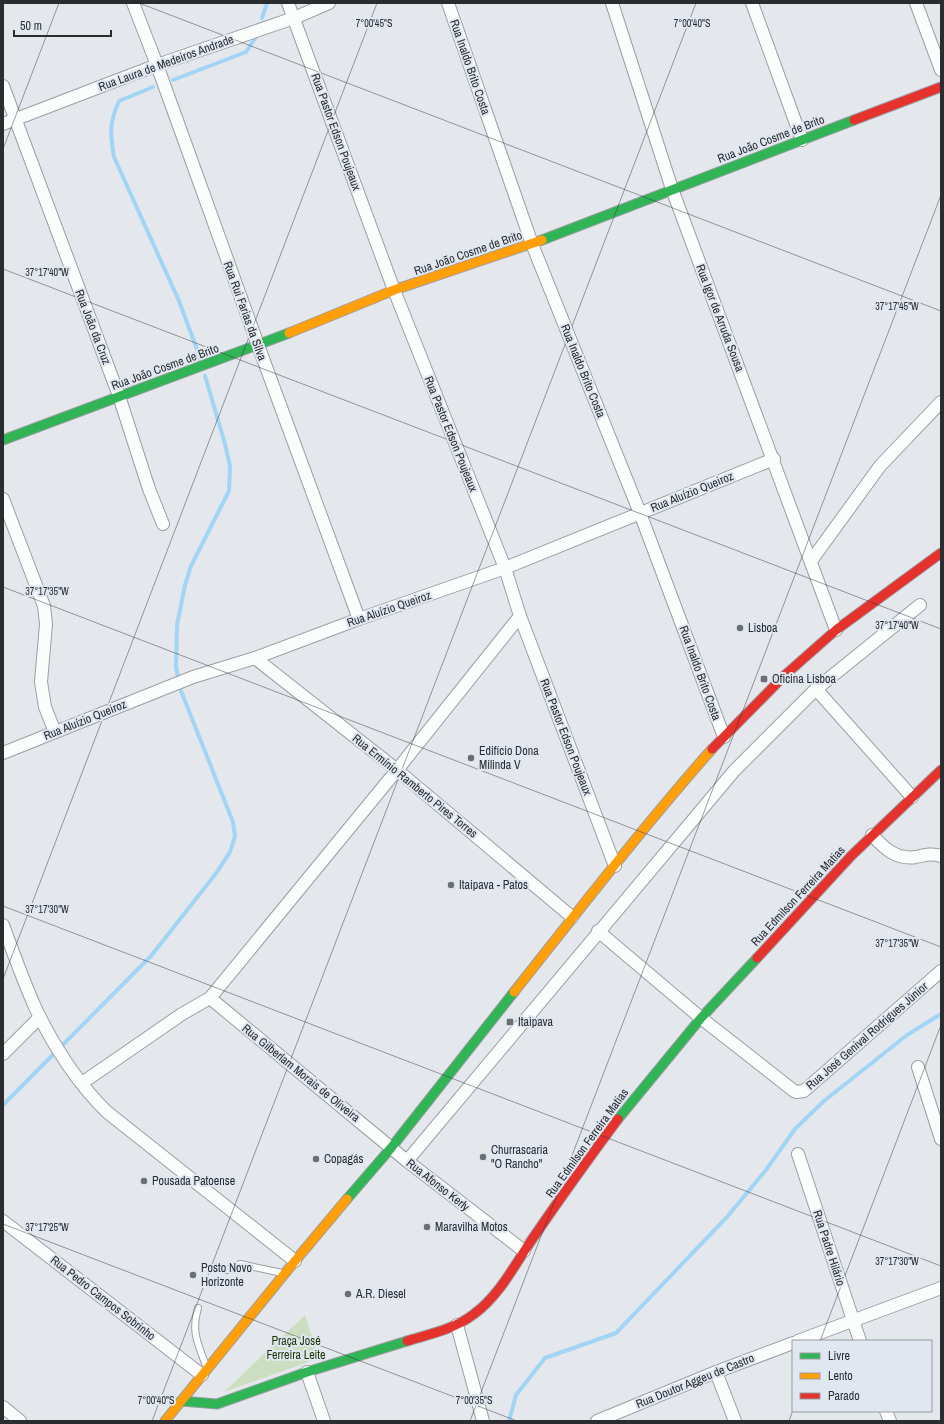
<svg xmlns="http://www.w3.org/2000/svg" width="944" height="1424" viewBox="0 0 944 1424" font-family="'Archivo Narrow',sans-serif">
	<rect width="100%" height="100%" fill="#e4e8ed"/>
	<polygon fill="#cbdec0" points="305,1315 319,1358 224,1392"/>
	<g fill="none" stroke-linecap="round" stroke-linejoin="round">
		<g stroke="#a2d4f5" stroke-width="4">
			<polyline points="262,18 267,3"/>
			<polyline points="173,80 246,52 256,37"/>
			<path d="M153 87 119 101C109 123 110 134 114 157L179 301 201 360"/>
			<polyline points="3,1105 151,956 217,872 230,852 235,836 233,822 181,691 176,667 177,625 185,585 191,566 229,491 230,466 225,444 205,376"/>
			<polyline points="509,1421 516,1395 545,1358 616,1333 727,1217 766,1170 795,1129 824,1101 907,1035 941,1014"/>
		</g>
		<defs>
			<g id="lane">
				<polyline points="227,1270 240,1264 282,1273"/>
				<path d="M198 1308C191 1333 198 1343 206 1366"/>
			</g>
			<g id="street">
				<polyline points="133,3 157,65 258,345 359,619"/>
				<polyline points="288,3 394,290 505,568 520,616 615,866"/>
				<polyline points="448,3 532,244 640,513 724,737"/>
				<polyline points="612,3 672,189 836,630"/>
				<polyline points="752,3 802,140"/>
				<polyline points="916,3 941,70"/>
				<polyline points="3,86 119,396 149,489 163,524"/>
				<polyline points="3,124 157,65 294,18 329,3"/>
				<polyline points="3,499 44,606 46,624 41,682 45,707 55,732"/>
				<polyline points="811,561 880,466 941,402"/>
				<polyline points="255,658 397,770 572,917"/>
				<polyline points="816,689 912,797"/>
				<polyline points="3,753 193,677 255,658 359,619 505,568 774,459"/>
				<path d="M872 835C884 848 896 860 916 857 925 855 932 853 941 856"/>
				<path d="M3 925C13 952 23 980 35 1007 52 1044 78 1084 107 1112L295 1261"/>
				<polyline points="598,931 701,1018 794,1091 797,1092 804,1091 941,971"/>
				<polyline points="210,998 407,1161 524,1251"/>
				<polyline points="3,1054 40,1017"/>
				<polyline points="918,1067 941,1139"/>
				<polyline points="82,1083 182,1014 210,998 397,770 520,616"/>
				<polyline points="798,1154 860,1341"/>
				<polyline points="407,1161 734,771 816,689 920,605"/>
				<polyline points="3,1221 202,1375"/>
				<polyline points="457,1325 483,1421"/>
				<polyline points="798,1341 941,1288"/>
				<polyline points="307,1372 324,1421"/>
				<polyline points="716,1372 735,1421"/>
				<polyline points="3,1407 20,1421"/>
				<polyline points="886,1411 890,1421"/>
				<polyline points="597,1421 716,1372 793,1343"/>
			</g>
			<g id="fast">
				<polyline points="542,240 854,120"/>
				<polyline points="3,440 289,333"/>
				<polyline points="618,1119 701,1018 757,958"/>
				<polyline points="347,1199 391,1148 514,992"/>
				<polyline points="181,1401 217,1404 307,1372 407,1341"/>
			</g>
			<g id="slow">
				<polyline points="289,333 394,290 542,240"/>
				<path d="M514 992C579 910 643 827 712 749"/>
				<polyline points="165,1421 295,1261 347,1199"/>
			</g>
			<g id="jam">
				<polyline points="854,120 941,87"/>
				<polyline points="712,749 785,675 836,630 941,553"/>
				<polyline points="757,958 851,856 941,770"/>
				<path d="M407 1341C430 1334 455 1329 474 1314 500 1295 515 1264 533 1238 561 1197 589 1158 618 1119"/>
			</g>
		</defs>
		<use href="#lane" stroke="#9b9ea2" stroke-width="8"/>
		<use href="#street" stroke="#9b9ea2" stroke-width="14"/>
		<use href="#fast" stroke="#9b9ea2" stroke-width="11"/>
		<use href="#slow" stroke="#9b9ea2" stroke-width="11"/>
		<use href="#jam" stroke="#9b9ea2" stroke-width="11"/>
		<use href="#lane" stroke="#fbfcfc" stroke-width="6"/>
		<use href="#street" stroke="#fbfcfc" stroke-width="12"/>
		<use href="#fast" stroke="#30b455" stroke-width="9"/>
		<use href="#slow" stroke="#ff9f0a" stroke-width="9"/>
		<use href="#jam" stroke="#e5322d" stroke-width="9"/>
	</g>
	<path fill="none" stroke="#2a2c30" stroke-width="1" stroke-opacity="0.45" d="M139 3 941 311M3 149 59 3M3 269 941 629M3 587 941 947M3 906 941 1266M3 979 377 3M3 1224 517 1421M820 1341 941 1025M152 1421 696 3M470 1421 941 195M789 1421 793 1410"/>
	<g fill="#6b6e72" stroke="#e0e7f1" stroke-width="1.5">
		<circle cx="740" cy="628" r="4"/>
		<rect x="760" y="675" width="8" height="8" rx="2"/>
		<circle cx="471" cy="758" r="4"/>
		<circle cx="451" cy="885" r="4"/>
		<rect x="506" y="1018" width="8" height="8" rx="2"/>
		<circle cx="483" cy="1157" r="4"/>
		<circle cx="316" cy="1159" r="4"/>
		<circle cx="144" cy="1181" r="4"/>
		<circle cx="427" cy="1227" r="4"/>
		<circle cx="193" cy="1275" r="4"/>
		<circle cx="348" cy="1294" r="4"/>
	</g>
	<g text-anchor="middle" dominant-baseline="central" stroke-width="4" stroke-linejoin="round" paint-order="stroke">
		<g font-size="12" fill="#2a2c30" stroke="#e0e7f1">
			<text transform="translate(166 63) rotate(-20)">Rua Laura de Medeiros Andrade</text>
			<text transform="translate(470 67) rotate(71)">Rua Inaldo Brito Costa</text>
			<text transform="translate(336 132) rotate(70)">Rua Pastor Edson Poujeaux</text>
			<text transform="translate(771 139) rotate(-21)">Rua João Cosme de Brito</text>
			<text transform="translate(468 253) rotate(-19)">Rua João Cosme de Brito</text>
			<text transform="translate(245 311) rotate(70)">Rua Rui Farias da Silva</text>
			<text transform="translate(720 318) rotate(69)">Rua Igor de Arruda Sousa</text>
			<text transform="translate(93 327) rotate(69)">Rua João da Cruz</text>
			<text transform="translate(165 367) rotate(-20)">Rua João Cosme de Brito</text>
			<text transform="translate(583 371) rotate(68)">Rua Inaldo Brito Costa</text>
			<text transform="translate(451 434) rotate(68)">Rua Pastor Edson Poujeaux</text>
			<text transform="translate(692 492) rotate(-22)">Rua Aluízio Queiroz</text>
			<text transform="translate(389 609) rotate(-19)">Rua Aluízio Queiroz</text>
			<text transform="translate(700 673) rotate(70)">Rua Inaldo Brito Costa</text>
			<text transform="translate(85 720) rotate(-22)">Rua Aluízio Queiroz</text>
			<text transform="translate(566 737) rotate(69)">Rua Pastor Edson Poujeaux</text>
			<text transform="translate(415 786) rotate(39)">Rua Ermínio Ramberto Pires Torres</text>
			<text transform="translate(798 896) rotate(-47)">Rua Edmilson Ferreira Matias</text>
			<text transform="translate(867 1036) rotate(-41)">Rua José Genival Rodrigues Júnior</text>
			<text transform="translate(301 1073) rotate(39)">Rua Gilberlam Morais de Oliveira</text>
			<text transform="translate(587 1143) rotate(-54)">Rua Edmilson Ferreira Matias</text>
			<text transform="translate(438 1185) rotate(38)">Rua Afonso Kerly</text>
			<text transform="translate(829 1248) rotate(72)">Rua Padre Hilário</text>
			<text transform="translate(103 1298) rotate(38)">Rua Pedro Campos Sobrinho</text>
			<text transform="translate(695 1381) rotate(-22)">Rua Doutor Aggeu de Castro</text>
		</g>
		<g font-size="12" fill="#2a2c30" stroke="#e0e7f1" text-anchor="start">
			<text x="748" y="628">Lisboa</text>
			<text x="772" y="679">Oficina Lisboa</text>
			<text x="479" y="751">Edifício Dona<tspan x="479" dy="14">Milinda V</tspan></text>
			<text x="459" y="885">Itaipava - Patos</text>
			<text x="518" y="1022">Itaipava</text>
			<text x="491" y="1150">Churrascaria<tspan x="491" dy="14">"O Rancho"</tspan></text>
			<text x="324" y="1159">Copagás</text>
			<text x="152" y="1181">Pousada Patoense</text>
			<text x="435" y="1227">Maravilha Motos</text>
			<text x="201" y="1268">Posto Novo<tspan x="201" dy="14">Horizonte</tspan></text>
			<text x="356" y="1294">A.R. Diesel</text>
		</g>
		<g font-size="12" fill="#1f3404" stroke="#e0e7f1">
			<text x="296" y="1341">Praça José<tspan x="296" dy="14">Ferreira Leite</tspan></text>
		</g>
	</g>
	<g font-size="10" text-anchor="middle" fill="#2a2c30" stroke="#e0e7f1" stroke-width="4" stroke-linejoin="round" paint-order="stroke">
		<text x="374" y="27">7°00'45"S</text>
		<text x="692" y="27">7°00'40"S</text>
		<text x="47" y="276">37°17'40"W</text>
		<text x="897" y="310">37°17'45"W</text>
		<text x="47" y="595">37°17'35"W</text>
		<text x="897" y="629">37°17'40"W</text>
		<text x="47" y="913">37°17'30"W</text>
		<text x="897" y="947">37°17'35"W</text>
		<text x="47" y="1231">37°17'25"W</text>
		<text x="897" y="1265">37°17'30"W</text>
		<text x="156" y="1404">7°00'40"S</text>
		<text x="474" y="1404">7°00'35"S</text>
	</g>
	<rect width="944" height="1424" fill="none" stroke="#2a2c30" stroke-width="8"/>
	<rect x="792" y="1340" width="140" height="72" fill="#e0e7f1" stroke="#979ca4"/>
	<rect x="800" y="1353" width="20" height="6" fill="#30b455" stroke="#979ca4"/>
	<text x="828" y="1360" font-size="12" fill="#2a2c30">Livre</text>
	<rect x="800" y="1373" width="20" height="6" fill="#ff9f0a" stroke="#979ca4"/>
	<text x="828" y="1380" font-size="12" fill="#2a2c30">Lento</text>
	<rect x="800" y="1393" width="20" height="6" fill="#e5322d" stroke="#979ca4"/>
	<text x="828" y="1400" font-size="12" fill="#2a2c30">Parado</text>
	<path d="M14 30v6h97v-6" fill="none" stroke="#2a2c30" stroke-width="2"/>
	<text x="20" y="30" font-size="12" fill="#2a2c30" stroke="#e0e7f1" stroke-width="3" paint-order="stroke">50 m</text>
</svg>
